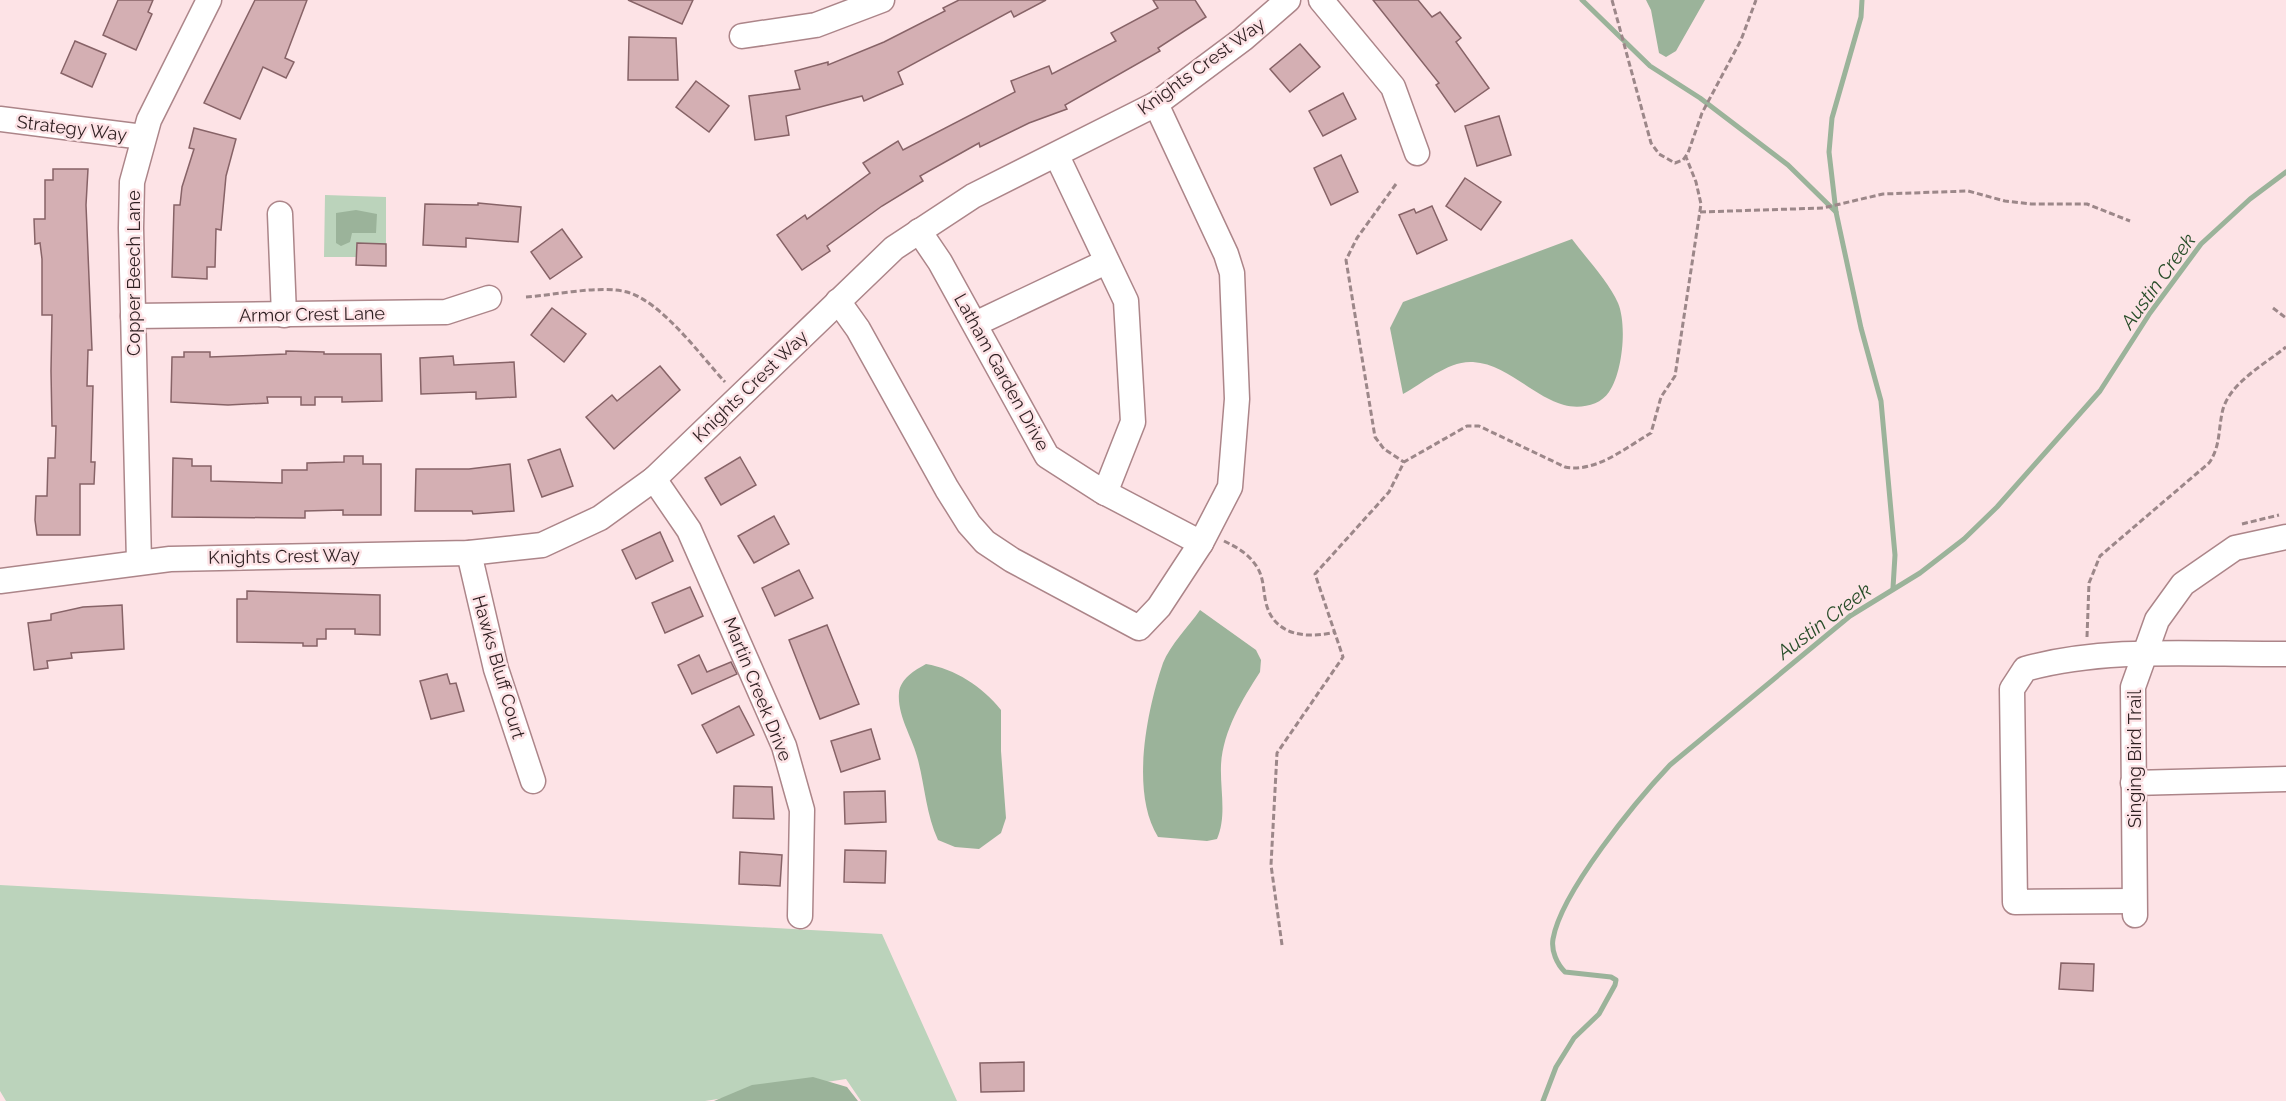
<svg xmlns="http://www.w3.org/2000/svg" width="2286" height="1101" viewBox="0 0 2286 1101" font-family="Raleway,sans-serif">
	<rect width="100%" height="100%" fill="#fde3e6"/>
	<g fill="#bbd3bb">
		<polygon points="325,195 386,197 386,244 357,243 356,257 324,257"/>
		<polygon points="0,885 882,934 957,1101 861,1101 846,1079 705,1101 6,1101 0,1091"/>
	</g>
	<g fill="#9bb39a">
		<polygon points="1646,0 1705,0 1676,51 1666,57 1659,53 1651,10"/>
		<polygon points="356,210 377,214 376,233 352,233 350,242 341,246 336,243 336,213"/>
		<path d="M1572 239C1586 258 1609 282 1618 303 1627 324 1623 372 1609 392 1600 406 1579 409 1564 405 1532 396 1507 364 1473 362 1449 360 1423 383 1403 394L1390 328 1403 302Z"/>
		<path d="M1200 610 1256 650 1261 660 1260 672C1242 700 1223 731 1221 765 1220 790 1227 816 1217 839L1207 841 1158 837C1130 792 1147 710 1163 663 1170 645 1189 626 1200 610Z"/>
		<path d="M926 664C955 669 982 686 1001 710V751L1006 818 1001 833 979 849 955 847 938 840C926 814 925 787 918 760 913 738 897 716 899 693 900 679 915 670 926 664Z"/>
		<polygon points="813,1077 847,1087 858,1101 714,1101 752,1085"/>
	</g>
	<g fill="none" stroke-linecap="round" stroke-linejoin="round">
		<g stroke="#9bb39a" stroke-width="5">
			<polyline points="1582,0 1650,66 1700,98 1788,165 1836,212"/>
			<polyline points="1862,0 1861,17 1832,118 1829,152 1836,212 1861,328 1881,401 1895,555 1893,588"/>
			<path d="M1543 1101 1556 1067 1574 1038 1599 1014 1615 985 1616 980 1611 977 1565 972C1557 964 1551 951 1553 939 1561 892 1636 801 1670 765L1850 616 1920 573 1964 539 1997 507 2100 391 2150 313 2201 244 2250 199 2286 172"/>
		</g>
	</g>
	<g fill="#d4afb3" stroke="#876367" stroke-width="1.5">
		<polygon points="118,0 153,0 148,12 152,14 136,50 103,35"/>
		<polygon points="255,0 307,0 285,58 294,62 286,78 263,67 240,119 204,103"/>
		<polygon points="628,0 693,0 682,24"/>
		<polygon points="959,0 1046,0 1014,17 1011,11 898,72 903,84 864,101 862,96 786,116 789,135 755,140 749,96 800,89 795,71 828,62 828,65 884,42 945,11 943,8"/>
		<polygon points="1153,0 1195,0 1206,17 1158,48 1160,51 1065,105 1067,109 1029,123 980,147 979,143 920,176 923,181 882,206 827,246 830,251 802,270 777,235 805,215 807,219 870,173 863,163 898,141 903,150 1015,92 1011,81 1049,66 1052,74 1116,41 1111,33 1158,8"/>
		<polygon points="1373,0 1418,0 1432,17 1440,12 1461,38 1456,42 1489,88 1455,112 1436,85 1439,83"/>
		<polygon points="629,37 676,38 678,80 628,80"/>
		<polygon points="75,41 106,54 92,87 61,73"/>
		<polygon points="1300,44 1320,67 1290,92 1270,69"/>
		<polygon points="696,81 729,106 709,132 676,107"/>
		<polygon points="1343,93 1356,119 1323,136 1309,111"/>
		<polygon points="1499,116 1511,155 1477,166 1465,126"/>
		<polygon points="194,128 236,139 226,176 221,230 216,229 215,267 207,267 207,279 172,277 174,205 180,205 182,187 194,149 189,148"/>
		<polygon points="1341,155 1358,192 1331,205 1314,168"/>
		<polygon points="53,169 88,169 86,205 92,350 88,350 87,386 93,386 91,462 95,462 94,484 80,484 80,535 37,535 35,520 36,496 47,496 48,458 55,458 56,426 52,426 51,371 52,315 42,315 42,259 40,243 35,244 34,219 45,219 45,180 53,180"/>
		<polygon points="1465,178 1501,202 1481,230 1446,206"/>
		<polygon points="478,203 521,207 518,242 466,238 466,247 423,245 425,204 478,205"/>
		<polygon points="1432,206 1447,240 1417,254 1399,215 1414,209 1416,213"/>
		<polygon points="562,229 582,257 550,279 531,252"/>
		<polygon points="357,243 386,244 386,266 356,265"/>
		<polygon points="552,308 586,334 564,362 531,335"/>
		<polygon points="286,351 324,352 324,354 381,354 382,401 342,402 342,397 315,397 315,405 301,405 301,397 267,397 268,403 228,405 171,402 172,357 184,357 184,352 210,352 210,357 286,354"/>
		<polygon points="453,356 454,365 514,362 516,397 476,399 476,392 421,394 420,358"/>
		<polygon points="660,366 680,390 614,449 586,417 612,395 617,401"/>
		<polygon points="560,449 573,486 542,497 528,460"/>
		<polygon points="344,456 363,456 363,464 381,464 381,515 343,515 343,510 305,511 305,518 172,517 173,458 192,459 192,466 211,466 211,481 282,483 282,470 307,470 307,463 344,462"/>
		<polygon points="740,457 756,485 721,505 705,478"/>
		<polygon points="510,464 514,511 473,514 472,511 415,511 416,469 469,469"/>
		<polygon points="774,516 789,544 754,563 738,536"/>
		<polygon points="660,532 673,561 636,579 622,550"/>
		<polygon points="799,570 813,598 775,616 762,588"/>
		<polygon points="690,587 703,616 665,633 652,603"/>
		<polygon points="247,591 380,595 380,635 355,634 355,629 326,629 326,639 317,639 317,646 303,646 303,643 237,642 237,599 247,599"/>
		<polygon points="122,605 124,649 71,653 72,658 47,661 48,668 34,670 28,623 51,620 51,614 83,607"/>
		<polygon points="827,625 859,704 820,719 789,640"/>
		<polygon points="699,655 707,672 731,662 737,674 692,694 678,665"/>
		<polygon points="447,674 450,684 456,683 464,711 431,719 420,681"/>
		<polygon points="739,706 754,735 717,753 702,725"/>
		<polygon points="871,729 880,759 841,772 831,741"/>
		<polygon points="734,786 772,787 774,819 733,818"/>
		<polygon points="885,791 886,822 845,824 844,792"/>
		<polygon points="845,850 886,851 885,883 844,882"/>
		<polygon points="740,852 782,855 780,886 739,884"/>
		<polygon points="2061,963 2094,964 2093,991 2059,989"/>
		<polygon points="1024,1062 1024,1091 981,1092 980,1063"/>
	</g>
	<g fill="none" stroke-linecap="round" stroke-linejoin="round">
		<defs>
			<g id="minor">
				<polyline points="1321,0 1393,87 1417,153"/>
				<polyline points="742,36 816,25 882,0"/>
				<polyline points="0,119 143,137"/>
				<polyline points="1057,156 1126,301 1133,422 1105,493"/>
				<polyline points="280,214 284,315"/>
				<polyline points="919,231 940,262 1047,456 1100,490 1201,543"/>
				<polyline points="838,301 858,329 947,489 969,524 985,542 1012,560 1139,628 1159,607 1201,543 1230,487 1237,399 1232,273 1226,254 1156,104"/>
				<polyline points="133,316 446,312 489,298"/>
				<polyline points="975,324 1106,262"/>
				<polyline points="654,479 689,530 784,746 802,810 800,916"/>
				<polyline points="469,553 496,669 533,781"/>
				<polyline points="139,562 131,228 132,182 149,120 209,0"/>
				<polyline points="0,581 170,559 469,553 542,545 600,518 654,479 894,248 973,196 1156,104 1243,39 1288,0"/>
				<polyline points="2133,783 2286,779"/>
				<path d="M2134 901 2015 902 2012 689 2025 669C2107 646 2201 655 2286 654"/>
				<polyline points="2135,915 2133,687 2157,620 2183,584 2235,548 2286,537"/>
			</g>
		</defs>
		<use href="#minor" stroke="#ac8589" stroke-width="27"/>
		<g stroke="#9c8789" stroke-width="3" stroke-dasharray="6 3" stroke-linecap="butt">
			<polyline points="1612,0 1651,143 1659,154 1675,163 1683,160 1688,153 1702,113 1741,40 1756,0"/>
			<polyline points="1396,184 1357,238 1346,260 1375,437 1384,449 1404,462"/>
			<polyline points="1700,212 1823,208 1883,194 1968,191 2005,201 2031,204 2087,204 2130,221"/>
			<path d="M526 297C556 295 599 285 627 292 662 302 700 355 725 382"/>
			<polyline points="2273,308 2286,318"/>
			<polyline points="2242,524 2279,515"/>
			<path d="M1224 541C1238 548 1248 553 1257 567 1264 578 1263 590 1266 603 1274 636 1307 639 1335 632"/>
			<path d="M2087 637 2089 583 2100 556 2209 463C2221 446 2218 428 2223 409 2231 382 2265 364 2286 347"/>
			<path d="M1282 945 1271 865 1277 753 1343 657 1315 574 1389 492 1404 462 1467 426H1479L1565 467C1596 473 1625 448 1651 433L1661 397 1675 376 1701 204 1696 182 1686 157"/>
		</g>
		<use href="#minor" stroke="#fff" stroke-width="24"/>
	</g>
	<g text-anchor="middle" dominant-baseline="central" stroke-width="5" stroke-linejoin="round" paint-order="stroke">
		<g font-size="18" fill="#2e1f21" stroke="#fde3e6">
			<text transform="translate(1201 66) rotate(-36)">Knights Crest Way</text>
			<text transform="translate(72 128) rotate(7)">Strategy Way</text>
			<text transform="translate(133 273) rotate(-90)">Copper Beech Lane</text>
			<text transform="translate(312 314) rotate(-1)">Armor Crest Lane</text>
			<text transform="translate(1002 372) rotate(61)">Latham Garden Drive</text>
			<text transform="translate(750 386) rotate(-44)">Knights Crest Way</text>
			<text transform="translate(284 556) rotate(-1)">Knights Crest Way</text>
			<text transform="translate(499 667) rotate(74)">Hawks Bluff Court</text>
			<text transform="translate(758 689) rotate(68)">Martin Creek Drive</text>
			<text transform="translate(2134 759) rotate(-90)">Singing Bird Trail</text>
		</g>
		<g font-size="20" font-style="italic" fill="#284d29" stroke="#fde3e6">
			<text transform="translate(2158 281) rotate(-54)">Austin Creek</text>
			<text transform="translate(1824 621) rotate(-37)">Austin Creek</text>
		</g>
	</g>
</svg>
